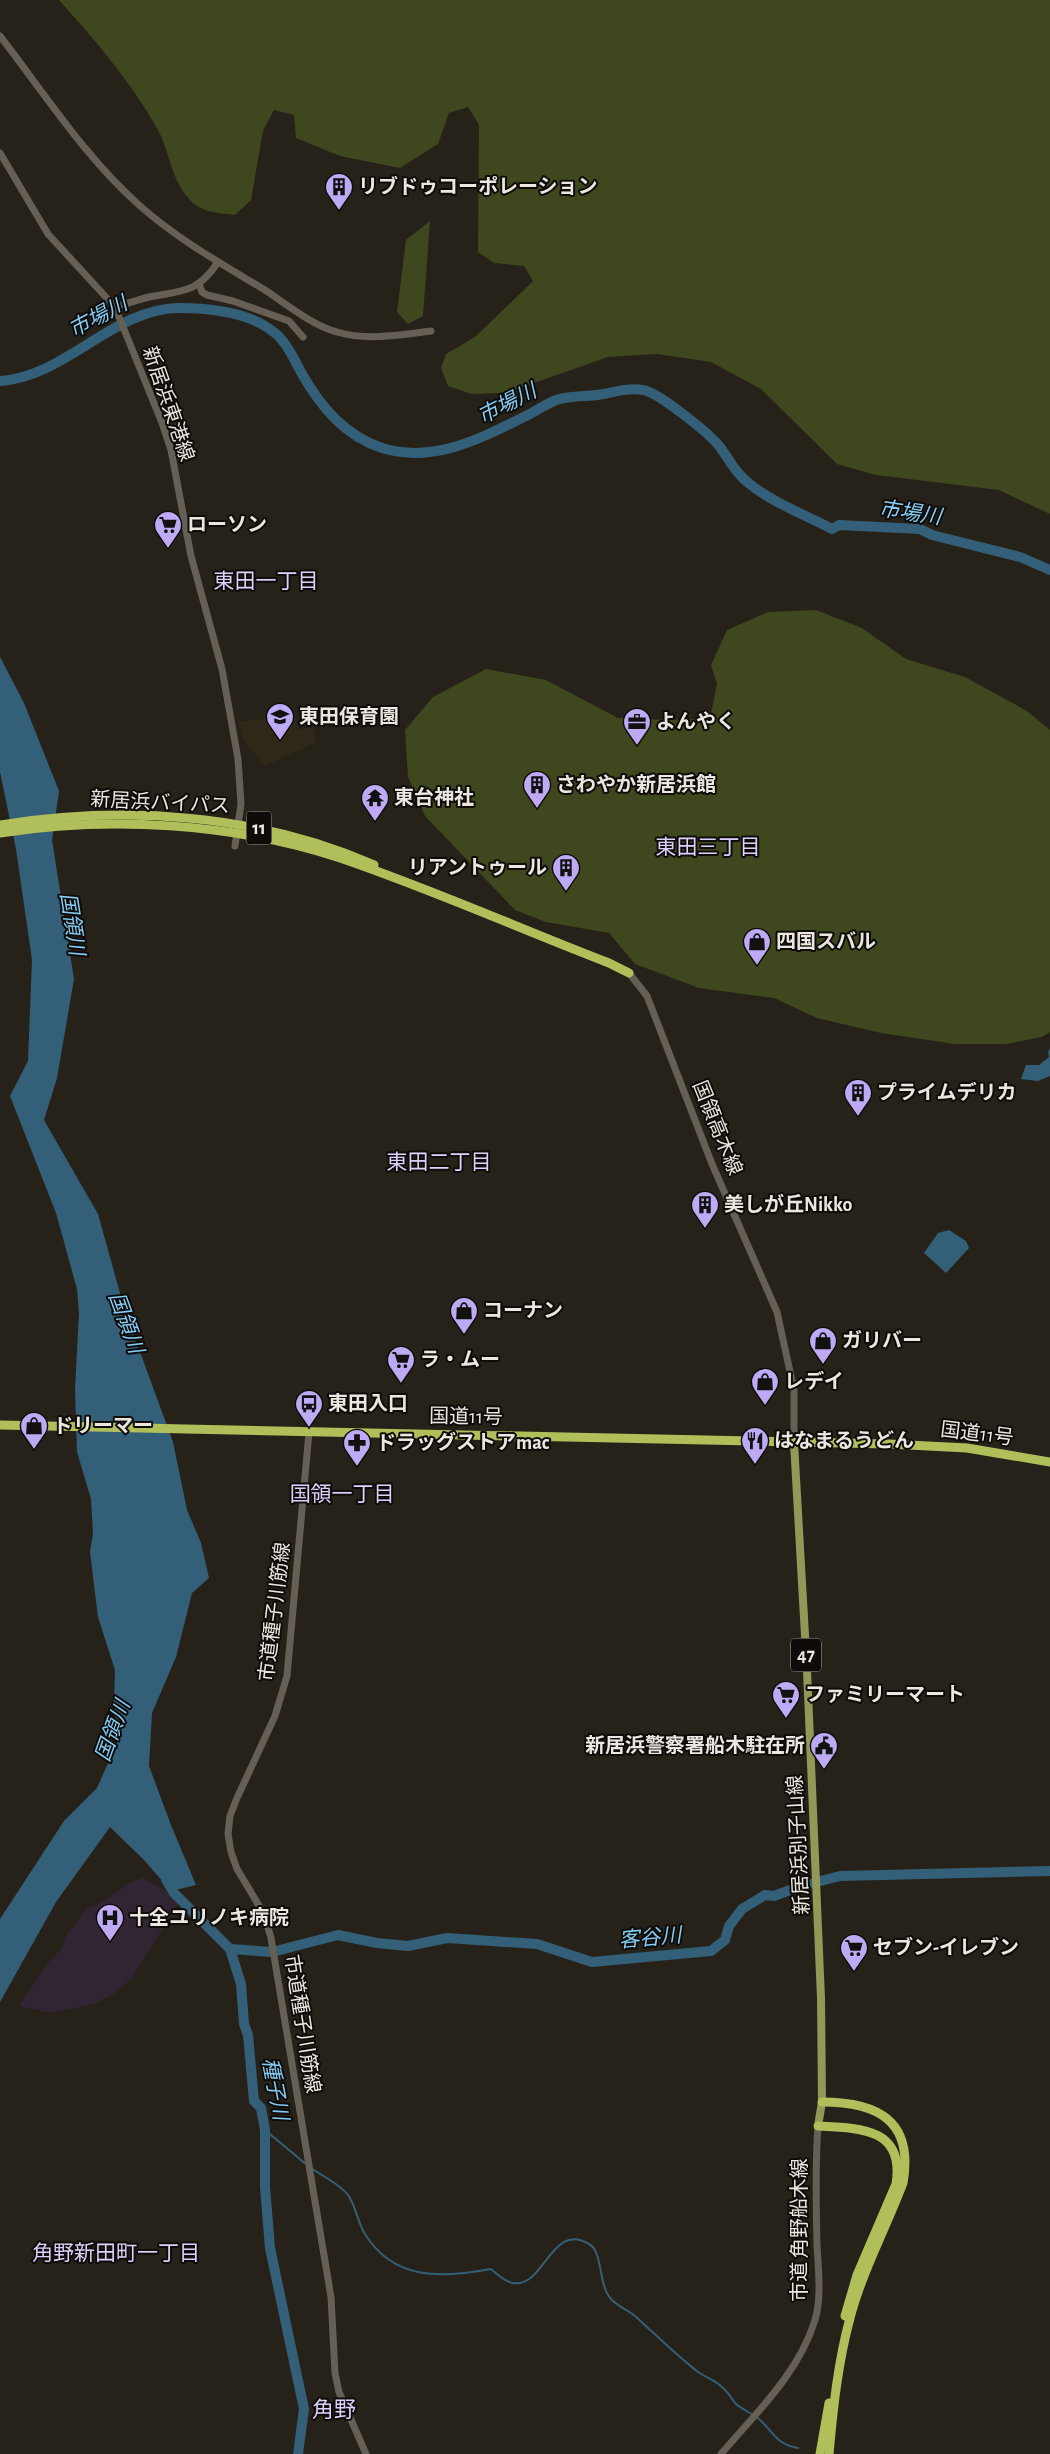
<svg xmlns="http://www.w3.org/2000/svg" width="1050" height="2454" viewBox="0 0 1050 2454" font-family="'Alegreya Sans','Noto Sans JP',sans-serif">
	<rect width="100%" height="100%" fill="#272219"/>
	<polygon fill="#2f2718" points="295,715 297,729 314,728 316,742 265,766 243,739 237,722"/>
	<polygon fill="#312533" points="143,1878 173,1895 178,1904 131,1979 112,1995 94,2004 50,2013 19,2006 48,1963 63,1947 66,1936 87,1909 103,1902 127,1884"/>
	<g fill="#3e471e">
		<path d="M59 0H1050V514L999 490 876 475 837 464 761 389 711 362 657 354 608 357 505 393 471 394 448 386 441 368 446 354 475 337 533 281 524 266 494 263 478 252 479 125 468 107 449 113 438 144 400 168 340 156 296 138 294 115 274 110 263 131 251 200 235 215C220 213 204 213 192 202 170 180 171 154 158 130 132 83 95 40 59 0Z"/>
		<polygon points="430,221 423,316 408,324 397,312 406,240"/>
		<polygon points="816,610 862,628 906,659 965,677 1027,711 1050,730 1050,1032 1042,1037 1006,1044 955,1044 881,1033 817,1018 774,998 699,988 635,964 609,933 546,922 515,910 425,816 408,777 405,730 433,697 486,669 546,680 618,718 668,720 710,718 717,684 711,665 727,630 768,612"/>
	</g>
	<g fill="#336078">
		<polygon points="0,657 24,703 59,791 52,840 74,979 57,1078 44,1120 98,1214 125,1311 173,1442 187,1510 201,1543 209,1578 192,1593 176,1657 152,1713 149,1766 171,1825 196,1885 171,1891 144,1860 110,1827 56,1902 0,2002 0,1919 64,1821 97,1788 117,1743 114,1703 115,1670 98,1617 90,1552 93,1534 91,1499 77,1452 75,1389 79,1313 77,1289 56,1213 10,1096 28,1061 32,960 16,849 0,772"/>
		<polygon points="1050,1048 1050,1076 1038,1081 1021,1079 1026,1065 1039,1065 1049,1057 1048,1052"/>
		<polygon points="949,1230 966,1241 969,1248 946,1273 924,1253 938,1233"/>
	</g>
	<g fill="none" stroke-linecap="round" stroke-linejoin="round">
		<g stroke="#336078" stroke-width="2">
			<polyline points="265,2130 307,2165"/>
			<path d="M311 2168C322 2176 340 2184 348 2195 355 2204 358 2223 365 2234 394 2281 442 2278 491 2269 497 2274 505 2282 513 2283 544 2289 551 2221 589 2244 603 2251 598 2285 611 2299 617 2306 628 2310 635 2316 656 2335 676 2355 698 2372 705 2377 717 2381 723 2388 728 2392 731 2398 735 2403 742 2410 753 2413 760 2420 774 2433 776 2444 798 2448"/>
		</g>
		<g stroke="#336078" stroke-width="10">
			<path d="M0 381C65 377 113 309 178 308 210 308 250 312 275 333 287 343 295 361 302 374 321 407 345 436 382 448 434 464 481 438 526 416 536 411 546 404 556 400 572 395 588 397 604 394 617 391 630 388 643 390 658 392 710 434 720 447 730 461 736 474 751 485 774 503 805 515 832 529L839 525 920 529 932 535 1020 557 1050 570"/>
			<polyline points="166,1880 174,1893 230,1949 241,1984 244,2024 248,2035 254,2101 261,2108 265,2130 265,2187 270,2248 304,2409 298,2454"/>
			<polyline points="230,1949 272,1952 338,1935 377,1943 408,1946 447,1938 537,1944 592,1962 711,1951 725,1940 729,1926 742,1909 765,1895 774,1896 801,1886 840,1876 1050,1871"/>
		</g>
		<g stroke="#655f55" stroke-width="7">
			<path d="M0 36C44 93 85 157 139 205 177 239 222 264 265 290 285 303 313 326 337 332 367 341 400 335 431 331"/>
			<polyline points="0,153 48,234 115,307 162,423 171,450 191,556 222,669 238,759 241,804 235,846"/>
			<polyline points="199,284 202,292 207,295 233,301 289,321 303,337"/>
			<path d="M115 307C126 304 137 300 149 297 181 291 198 293 218 262"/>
			<polyline points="629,973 647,996 712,1164 777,1312 794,1390 794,1443"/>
			<polyline points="309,1432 287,1676 275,1716 237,1798 230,1816 228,1834 231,1852 237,1869 264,1914 271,1938 331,2297 335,2373 339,2392 366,2454"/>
			<path d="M721 2454C756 2413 799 2373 815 2320 822 2297 818 2268 817 2244 816 2204 815 2165 818 2126"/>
		</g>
		<polyline stroke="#929958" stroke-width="8" points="794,1443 807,1670 821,1998 822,2102 818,2126"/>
		<g stroke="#b0bf5a" stroke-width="9">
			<path d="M0 825C126 805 257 814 374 865"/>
			<path d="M0 833C110 816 231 823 337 857 429 888 518 928 609 963L629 973"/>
			<polyline points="0,1425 889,1444 967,1448 1050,1462"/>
			<path d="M822 2102C878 2102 914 2121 903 2183 886 2228 862 2272 850 2318 838 2362 833 2409 829 2454"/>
			<path d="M818 2126C860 2128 905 2128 896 2184L857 2275 845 2316"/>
			<polyline points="820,2454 829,2403"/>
		</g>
	</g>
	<defs>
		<symbol id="building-pin" viewBox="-11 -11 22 30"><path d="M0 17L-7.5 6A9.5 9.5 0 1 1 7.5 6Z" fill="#bea9f5" stroke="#0e0b08"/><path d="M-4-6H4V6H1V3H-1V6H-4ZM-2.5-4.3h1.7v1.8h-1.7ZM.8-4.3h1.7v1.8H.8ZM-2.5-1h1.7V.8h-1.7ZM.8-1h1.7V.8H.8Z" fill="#111"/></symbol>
		<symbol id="supermarket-pin" viewBox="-11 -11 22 30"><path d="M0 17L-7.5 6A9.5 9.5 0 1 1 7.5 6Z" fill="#bea9f5" stroke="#0e0b08"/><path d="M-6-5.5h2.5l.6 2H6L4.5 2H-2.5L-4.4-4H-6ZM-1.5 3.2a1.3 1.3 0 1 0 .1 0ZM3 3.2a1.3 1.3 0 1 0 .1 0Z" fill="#111"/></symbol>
		<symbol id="school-pin" viewBox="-11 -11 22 30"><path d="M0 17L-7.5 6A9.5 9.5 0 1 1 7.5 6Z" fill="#bea9f5" stroke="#0e0b08"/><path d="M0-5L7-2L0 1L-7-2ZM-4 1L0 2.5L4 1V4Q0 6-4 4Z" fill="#111"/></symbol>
		<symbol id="office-pin" viewBox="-11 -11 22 30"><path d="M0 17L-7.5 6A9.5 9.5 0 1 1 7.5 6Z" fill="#bea9f5" stroke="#0e0b08"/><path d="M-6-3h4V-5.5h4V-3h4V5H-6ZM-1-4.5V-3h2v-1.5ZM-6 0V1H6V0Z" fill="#111"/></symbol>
		<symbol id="temple-pin" viewBox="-11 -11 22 30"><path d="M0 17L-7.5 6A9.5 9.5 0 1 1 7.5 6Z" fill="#bea9f5" stroke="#0e0b08"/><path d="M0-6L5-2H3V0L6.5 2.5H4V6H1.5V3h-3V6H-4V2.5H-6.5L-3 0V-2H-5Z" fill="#111"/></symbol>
		<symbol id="shop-pin" viewBox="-11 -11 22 30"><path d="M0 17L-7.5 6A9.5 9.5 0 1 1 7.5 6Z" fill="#bea9f5" stroke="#0e0b08"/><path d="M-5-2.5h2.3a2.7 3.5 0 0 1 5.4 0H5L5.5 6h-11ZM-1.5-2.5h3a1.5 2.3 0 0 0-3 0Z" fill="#111"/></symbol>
		<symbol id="bus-pin" viewBox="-11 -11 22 30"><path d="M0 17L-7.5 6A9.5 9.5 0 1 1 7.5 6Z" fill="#bea9f5" stroke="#0e0b08"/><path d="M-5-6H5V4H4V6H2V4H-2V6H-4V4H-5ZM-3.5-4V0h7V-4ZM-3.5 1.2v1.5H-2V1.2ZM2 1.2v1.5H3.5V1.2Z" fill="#111"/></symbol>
		<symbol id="restaurant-pin" viewBox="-11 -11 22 30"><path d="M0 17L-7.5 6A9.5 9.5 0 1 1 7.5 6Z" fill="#bea9f5" stroke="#0e0b08"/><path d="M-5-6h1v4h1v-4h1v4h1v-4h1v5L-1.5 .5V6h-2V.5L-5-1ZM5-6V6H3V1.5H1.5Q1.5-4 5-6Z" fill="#111"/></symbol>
		<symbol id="pharmacy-pin" viewBox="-11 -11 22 30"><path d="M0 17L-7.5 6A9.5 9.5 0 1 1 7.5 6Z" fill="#bea9f5" stroke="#0e0b08"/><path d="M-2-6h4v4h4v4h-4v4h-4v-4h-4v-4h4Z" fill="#111"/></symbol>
		<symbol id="civic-pin" viewBox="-11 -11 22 30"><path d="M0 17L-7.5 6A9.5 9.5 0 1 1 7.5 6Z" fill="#bea9f5" stroke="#0e0b08"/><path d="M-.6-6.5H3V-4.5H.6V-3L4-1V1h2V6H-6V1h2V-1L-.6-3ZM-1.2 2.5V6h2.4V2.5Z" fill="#111"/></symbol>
		<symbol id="hospital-pin" viewBox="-11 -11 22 30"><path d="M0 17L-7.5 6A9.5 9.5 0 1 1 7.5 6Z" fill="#bea9f5" stroke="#0e0b08"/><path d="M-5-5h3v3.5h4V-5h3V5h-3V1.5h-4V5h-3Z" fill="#111"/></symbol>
	</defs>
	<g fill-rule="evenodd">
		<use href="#building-pin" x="323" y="171" width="32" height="43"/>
		<use href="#supermarket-pin" x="152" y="509" width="32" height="43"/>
		<use href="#school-pin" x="264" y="701" width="32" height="43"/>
		<use href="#office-pin" x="621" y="706" width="32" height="43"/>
		<use href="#building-pin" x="521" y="769" width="32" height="43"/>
		<use href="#temple-pin" x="359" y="782" width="32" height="43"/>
		<use href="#building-pin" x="550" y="852" width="32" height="43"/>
		<use href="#shop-pin" x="741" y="926" width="32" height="43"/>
		<use href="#building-pin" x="842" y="1077" width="32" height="43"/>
		<use href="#building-pin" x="689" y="1189" width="32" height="43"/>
		<use href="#shop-pin" x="448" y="1295" width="32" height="43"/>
		<use href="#shop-pin" x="807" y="1325" width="32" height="43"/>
		<use href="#supermarket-pin" x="385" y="1344" width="32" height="43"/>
		<use href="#shop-pin" x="749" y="1366" width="32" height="43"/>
		<use href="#bus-pin" x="293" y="1388" width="32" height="43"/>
		<use href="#shop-pin" x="18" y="1410" width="32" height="43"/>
		<use href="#restaurant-pin" x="739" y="1425" width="32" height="43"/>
		<use href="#pharmacy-pin" x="341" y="1427" width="32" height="43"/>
		<use href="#supermarket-pin" x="770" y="1679" width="32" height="43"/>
		<use href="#civic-pin" x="808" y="1730" width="32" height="43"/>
		<use href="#hospital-pin" x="94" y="1902" width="32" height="43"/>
		<use href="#supermarket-pin" x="838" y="1932" width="32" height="43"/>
	</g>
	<g text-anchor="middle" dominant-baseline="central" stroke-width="4" stroke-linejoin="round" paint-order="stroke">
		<g fill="#0e0b08" stroke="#a8a5a0" stroke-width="1">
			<rect x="246.5" y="811.5" width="25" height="33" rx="4"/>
			<rect x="791" y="1638.5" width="30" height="33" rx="4"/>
		</g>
		<g font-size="19" font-weight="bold" fill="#eae7e1">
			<text x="259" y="828">11</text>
			<text x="806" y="1655">47</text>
		</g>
		<g font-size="20" font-weight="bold" fill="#eae7e1" stroke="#0e0b08" text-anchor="start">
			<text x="358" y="187">リブドゥコーポレーション</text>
			<text x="187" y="525">ローソン</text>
			<text x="299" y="717">東田保育園</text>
			<text x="656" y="722">よんやく</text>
			<text x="556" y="785">さわやか新居浜館</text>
			<text x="394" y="798">東台神社</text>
			<text x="547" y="868" text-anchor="end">リアントゥール</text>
			<text x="776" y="942">四国スバル</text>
			<text x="877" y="1093">プライムデリカ</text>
			<text x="724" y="1205">美しが丘Nikko</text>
			<text x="483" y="1311">コーナン</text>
			<text x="842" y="1341">ガリバー</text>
			<text x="420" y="1360">ラ・ムー</text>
			<text x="784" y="1382">レデイ</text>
			<text x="328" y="1404">東田入口</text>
			<text x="53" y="1426">ドリーマー</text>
			<text x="774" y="1441">はなまるうどん</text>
			<text x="376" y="1443">ドラッグストアmac</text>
			<text x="805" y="1695">ファミリーマート</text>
			<text x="805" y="1746" text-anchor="end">新居浜警察署船木駐在所</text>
			<text x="129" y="1918">十全ユリノキ病院</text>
			<text x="873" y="1948">セブン-イレブン</text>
		</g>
		<g font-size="20" fill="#eae7e1" stroke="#0e0b08">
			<text transform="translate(168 404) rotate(71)">新居浜東港線</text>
			<text transform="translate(160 803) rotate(3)">新居浜バイパス</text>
			<text transform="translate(717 1128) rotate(68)">国領高木線</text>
			<text transform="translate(466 1417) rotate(1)">国道11号</text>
			<text transform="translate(977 1434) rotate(7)">国道11号</text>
			<text transform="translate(275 1612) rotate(-83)">市道種子川筋線</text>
			<text transform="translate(799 1845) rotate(-93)">新居浜別子山線</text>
			<text transform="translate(302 2024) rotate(81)">市道種子川筋線</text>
			<text transform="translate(800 2230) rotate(-90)">市道 角野船木線</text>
		</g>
		<g font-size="21" font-style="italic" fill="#83cdf6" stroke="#0e0b08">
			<text transform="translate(98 317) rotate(-28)">市場川</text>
			<text transform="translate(507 404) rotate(-27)">市場川</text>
			<text transform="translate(910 513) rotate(8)">市場川</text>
			<text transform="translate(72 924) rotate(81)">国領川</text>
			<text transform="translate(126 1323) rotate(70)">国領川</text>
			<text transform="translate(113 1731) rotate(-70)">国領川</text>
			<text transform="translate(650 1938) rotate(-5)">客谷川</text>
			<text transform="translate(275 2089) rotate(79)">種子川</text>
		</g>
		<g font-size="21" fill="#dcd1fc" stroke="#0e0b08">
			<text x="266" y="581">東田一丁目</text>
			<text x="708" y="847">東田三丁目</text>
			<text x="439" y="1162">東田二丁目</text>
			<text x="342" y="1494">国領一丁目</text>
			<text x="116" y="2253">角野新田町一丁目</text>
		</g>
		<g font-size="22" fill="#dcd1fc" stroke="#0e0b08">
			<text x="334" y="2410">角野</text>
		</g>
	</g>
</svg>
